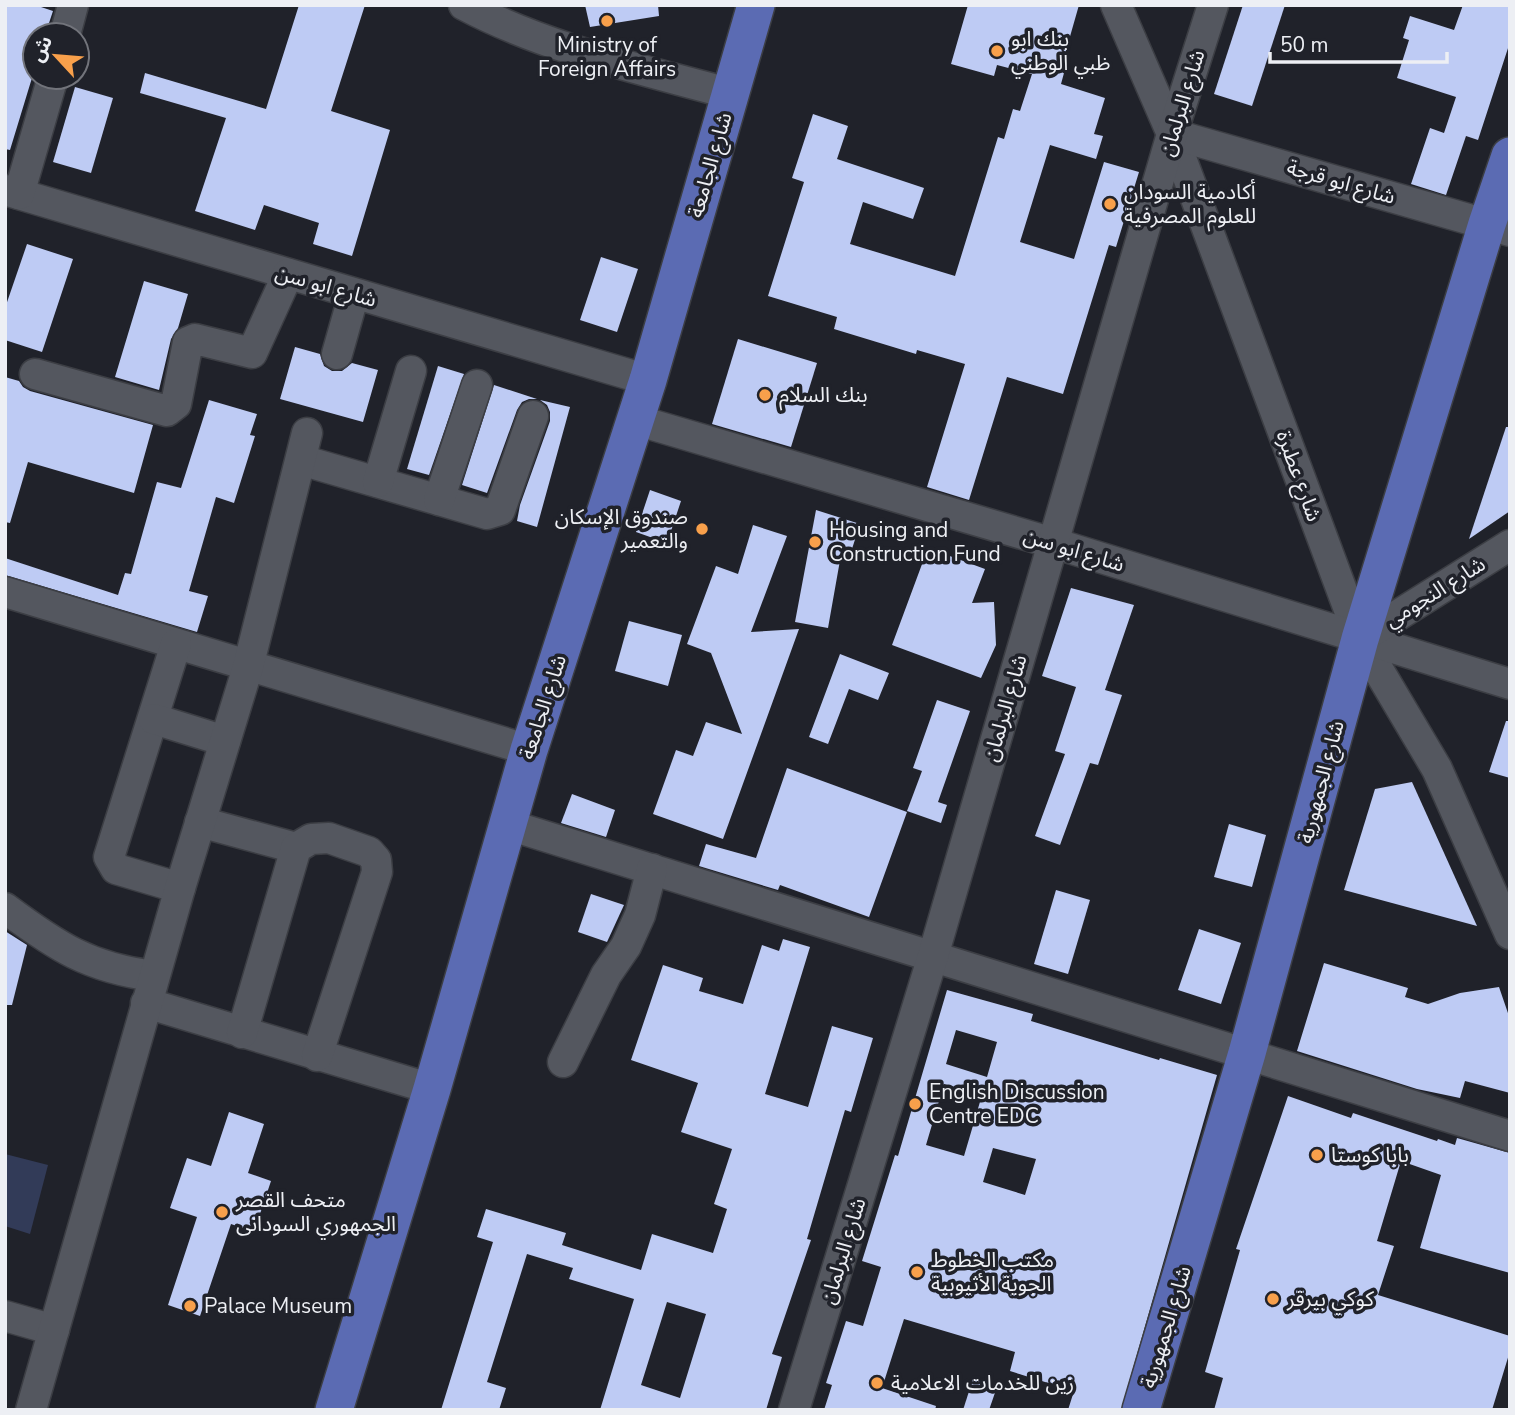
<svg xmlns="http://www.w3.org/2000/svg" width="1515" height="1415" viewBox="0 0 1515 1415" font-family="'Nunito Sans','Noto Sans Arabic',sans-serif">
	<rect width="100%" height="100%" fill="#20222a"/>
	<polygon fill="#323b58" points="5,1154 48,1165 30,1234 5,1226"/>
	<g fill="#becbf4" fill-rule="evenodd">
		<polygon points="5,5 35,5 53,11 45,35 35,35 35,68 10,150 5,149"/>
		<polygon points="299,5 365,5 331,111 390,130 352,256 313,244 319,223 264,205 255,230 195,211 226,118 140,93 145,73 266,109"/>
		<polygon points="585,5 658,5 659,16 590,27"/>
		<polygon points="968,5 1079,5 1063,61 1067,62 1061,84 1105,98 1094,134 1103,136 1096,159 1050,145 1020,242 1074,259 1104,162 1139,172 1116,247 1109,245 1063,394 1007,377 969,500 927,487 965,364 917,350 916,354 834,329 837,317 768,296 804,182 792,178 813,114 848,126 837,159 924,188 913,219 863,202 850,244 955,276 998,137 1004,139 1013,109 1020,111 1032,74 997,65 994,76 951,64"/>
		<polygon points="1243,5 1285,5 1252,106 1214,94"/>
		<polygon points="1463,5 1510,5 1510,42 1478,140 1466,136 1446,195 1411,184 1430,128 1444,133 1456,97 1397,78 1409,40 1403,38 1410,16 1454,30"/>
		<polygon points="75,87 113,98 91,173 53,162"/>
		<polygon points="27,244 73,259 42,352 5,340 5,308"/>
		<polygon points="601,257 638,269 617,332 580,320"/>
		<polygon points="144,281 188,294 178,328 171,339 159,390 115,377"/>
		<polygon points="738,339 817,363 791,447 712,424"/>
		<polygon points="295,347 320,354 324,366 332,371 342,371 352,363 378,370 363,422 280,399"/>
		<polygon points="438,366 464,374 429,475 407,469"/>
		<polygon points="5,377 19,381 23,387 30,391 153,425 134,493 28,462 10,523 5,522"/>
		<polygon points="494,385 537,399 529,399 522,402 517,410 487,493 462,485"/>
		<polygon points="209,400 257,414 250,435 255,436 234,503 216,497 189,591 208,596 197,632 5,575 5,558 118,595 125,573 131,574 157,482 181,488"/>
		<polygon points="540,400 570,407 537,527 517,521 520,505 550,421 550,412 547,405"/>
		<polygon points="1506,427 1510,427 1510,511 1469,539"/>
		<polygon points="650,490 681,501 667,543 636,532"/>
		<polygon points="816,510 860,524 851,552 842,549 828,628 795,622"/>
		<polygon points="753,525 787,536 751,632 799,629 723,839 653,814 676,750 693,756 706,722 742,734 711,653 687,644 716,566 738,574"/>
		<polygon points="928,548 985,569 972,603 994,602 996,645 981,678 892,645"/>
		<polygon points="1071,588 1134,605 1105,690 1122,695 1098,765 1090,763 1060,845 1035,836 1065,754 1055,751 1076,687 1042,676"/>
		<polygon points="629,621 682,635 668,686 615,671"/>
		<polygon points="840,654 889,673 878,700 849,689 828,744 809,737"/>
		<polygon points="937,700 970,711 938,802 947,805 941,823 907,811 922,771 913,768"/>
		<polygon points="1506,721 1510,721 1510,778 1489,772"/>
		<polygon points="787,768 907,812 869,917 780,885 778,890 699,866 706,844 756,858"/>
		<polygon points="1412,782 1477,926 1344,890 1375,789"/>
		<polygon points="572,794 615,810 606,837 561,823"/>
		<polygon points="1229,824 1266,835 1252,887 1214,877"/>
		<polygon points="1056,890 1090,900 1068,974 1034,964"/>
		<polygon points="591,894 624,905 607,942 578,932"/>
		<polygon points="1199,929 1241,943 1221,1004 1178,990"/>
		<polygon points="5,931 27,945 12,1005 5,1005"/>
		<path d="M783 939 810 947 765 1094 808 1107 832 1026 873 1038 851 1112 845 1110 807 1239 811 1240 772 1354 782 1357 766 1410H600L634 1299 569 1279 573 1268 527 1254 487 1382 506 1388 499 1410H441L493 1242 477 1237 486 1209 566 1233 562 1245 641 1270 652 1234 713 1253 727 1209 714 1204 732 1149 681 1132 698 1083 631 1060 663 965 703 978 699 991 743 1004 762 945 779 951ZM667 1302 706 1314 680 1398 641 1385Z"/>
		<polygon points="1324,963 1408,988 1405,997 1428,1004 1460,993 1499,987 1510,1019 1510,1093 1465,1081 1460,1098 1417,1089 1297,1051"/>
		<path d="M947 990 1033 1014 1031 1021 1159 1060 1160 1058 1217 1075 1121 1410H1068L1074 1391 1010 1371 1015 1352 904 1319 882 1388 936 1406 935 1410H824L832 1385 826 1383 846 1321 863 1326 881 1267 862 1261 895 1155 898 1156ZM956 1030 997 1042 987 1077 946 1064ZM944 1084 982 1095 964 1156 926 1145ZM993 1148 1036 1159 1025 1195 983 1182Z"/>
		<polygon points="1288,1096 1351,1118 1353,1113 1437,1141 1438,1139 1455,1145 1457,1138 1510,1153 1510,1273 1420,1248 1441,1175 1401,1161 1377,1241 1394,1246 1378,1295 1510,1336 1510,1351 1492,1410 1214,1410 1223,1378 1205,1372 1240,1250 1236,1249"/>
		<polygon points="229,1112 264,1124 248,1173 271,1181 254,1232 231,1224 200,1316 168,1305 197,1217 170,1208 187,1158 211,1166"/>
		<polygon points="973,1379 997,1387 989,1410 963,1410"/>
	</g>
	<g fill="none" stroke-linecap="round" stroke-linejoin="round">
		<defs>
			<g id="minor">
				<path d="M464 5C547 49 641 69 731 94"/>
				<polyline points="1116,5 1172,134 1360,639 1437,769 1510,934"/>
				<polyline points="65,35 73,5"/>
				<polyline points="1172,134 1510,231"/>
				<polyline points="5,190 648,380"/>
				<polyline points="19,194 53,77"/>
				<polyline points="337,354 354,294"/>
				<polyline points="35,374 167,411 176,404 188,342 195,339 252,353 288,274"/>
				<polyline points="636,420 1053,543 1510,684"/>
				<polyline points="301,460 487,514 500,510 533,416"/>
				<polyline points="378,482 411,371"/>
				<polyline points="439,500 477,385"/>
				<polyline points="5,592 529,750"/>
				<polyline points="1360,639 1510,545"/>
				<polyline points="176,644 109,857 116,869 180,888"/>
				<polyline points="154,719 225,741"/>
				<polyline points="200,822 296,848"/>
				<polyline points="509,825 1510,1136"/>
				<path d="M5 908C56 946 89 968 154 976"/>
				<polyline points="146,1003 432,1089"/>
				<polyline points="242,1033 296,848 311,839 329,838 369,852 376,860 377,872 317,1056"/>
				<polyline points="563,1062 606,975 626,946 640,915 652,869"/>
				<polyline points="5,1316 54,1330"/>
				<polyline points="31,1410 180,888 248,667 307,433"/>
				<polyline points="794,1410 933,956 1172,134 1213,5"/>
			</g>
			<g id="major">
				<polyline points="334,1410 432,1089 529,750 648,380 756,5"/>
				<polyline points="1141,1410 1247,1053 1360,639 1487,224 1510,156"/>
			</g>
		</defs>
		<use href="#minor" stroke="#3c3e44" stroke-width="33"/>
		<use href="#major" stroke="#3c3e44" stroke-width="40"/>
		<use href="#minor" stroke="#54575f" stroke-width="30"/>
		<use href="#major" stroke="#5b6bb3" stroke-width="37"/>
	</g>
	<g fill="#f8a04b" stroke="#20222a" stroke-width="2.5">
		<circle cx="607" cy="21" r="7"/>
		<circle cx="997" cy="51" r="7"/>
		<circle cx="1110" cy="204" r="7"/>
		<circle cx="765" cy="395" r="7"/>
		<circle cx="702" cy="529" r="7"/>
		<circle cx="815" cy="542" r="7"/>
		<circle cx="915" cy="1104" r="7"/>
		<circle cx="1317" cy="1155" r="7"/>
		<circle cx="222" cy="1212" r="7"/>
		<circle cx="917" cy="1272" r="7"/>
		<circle cx="1273" cy="1299" r="7"/>
		<circle cx="190" cy="1306" r="7"/>
		<circle cx="877" cy="1383" r="7"/>
	</g>
	<g text-anchor="middle" dominant-baseline="central" stroke-width="7" stroke-linejoin="round" paint-order="stroke">
		<g font-size="21" fill="#edeff4" stroke="#20222a" text-anchor="start">
			<text x="1011" y="39">بنك ابو<tspan x="1011" dy="24">ظبي الوطني</tspan></text>
			<text x="607" y="45" text-anchor="middle">Ministry of<tspan x="607" dy="24">Foreign Affairs</tspan></text>
			<text x="1124" y="192">أكادمية السودان<tspan x="1124" dy="24">للعلوم المصرفية</tspan></text>
			<text x="779" y="395">بنك السلام</text>
			<text x="688" y="517" text-anchor="end">صندوق الإسكان<tspan x="688" dy="24">والتعمير</tspan></text>
			<text x="829" y="530">Housing and<tspan x="829" dy="24">Construction Fund</tspan></text>
			<text x="929" y="1092">English Discussion<tspan x="929" dy="24">Centre EDC</tspan></text>
			<text x="1331" y="1155">بابا كوستا</text>
			<text x="236" y="1200">متحف القصر<tspan x="236" dy="24">الجمهوري السودانى</tspan></text>
			<text x="931" y="1260">مكتب الخطوط<tspan x="931" dy="24">الجوية الأثيوبية</tspan></text>
			<text x="1287" y="1299">كوكي بيرقر</text>
			<text x="204" y="1306">Palace Museum</text>
			<text x="891" y="1383">زين للخدمات الاعلامية</text>
		</g>
		<g font-size="21" fill="#edeff4" stroke="#20222a">
			<text transform="translate(1182 103) rotate(-73)">شارع البرلمان</text>
			<text transform="translate(710 165) rotate(-74)">شارع الجامعة</text>
			<text transform="translate(1341 182) rotate(16)">شارع ابو قرجة</text>
			<text transform="translate(326 286) rotate(16)">شارع ابو سن</text>
			<text transform="translate(1299 476) rotate(70)">شارع عطبرة</text>
			<text transform="translate(1074 550) rotate(17)">شارع ابو سن</text>
			<text transform="translate(1435 592) rotate(-32)">شارع النجومي</text>
			<text transform="translate(543 707) rotate(-72)">شارع الجامعة</text>
			<text transform="translate(1005 708) rotate(-74)">شارع البرلمان</text>
			<text transform="translate(1321 782) rotate(-75)">شارع الجمهورية</text>
			<text transform="translate(843 1251) rotate(-73)">شارع البرلمان</text>
			<text transform="translate(1166 1327) rotate(-73)">شارع الجمهورية</text>
		</g>
	</g>
	<rect width="1515" height="1415" fill="none" stroke="#edeff4" stroke-width="14"/>
	<g transform="translate(56 56) rotate(296)"><circle r="33" fill="#20222a" stroke="#72747b" stroke-width="2"/>
	<path d="M0-5L12 26L0 18L-12 26Z" fill="#f8a04b"/>
	<text y="-10" font-size="19" font-weight="bold" text-anchor="middle" fill="#edeff4">ش</text>
	</g>
	<path d="M1270 52v10h177v-10" fill="none" stroke="#edeff4" stroke-width="3.5"/>
	<text x="1280" y="52" font-size="21" fill="#edeff4" stroke="#20222a" stroke-width="5" paint-order="stroke">50 m</text>
</svg>
